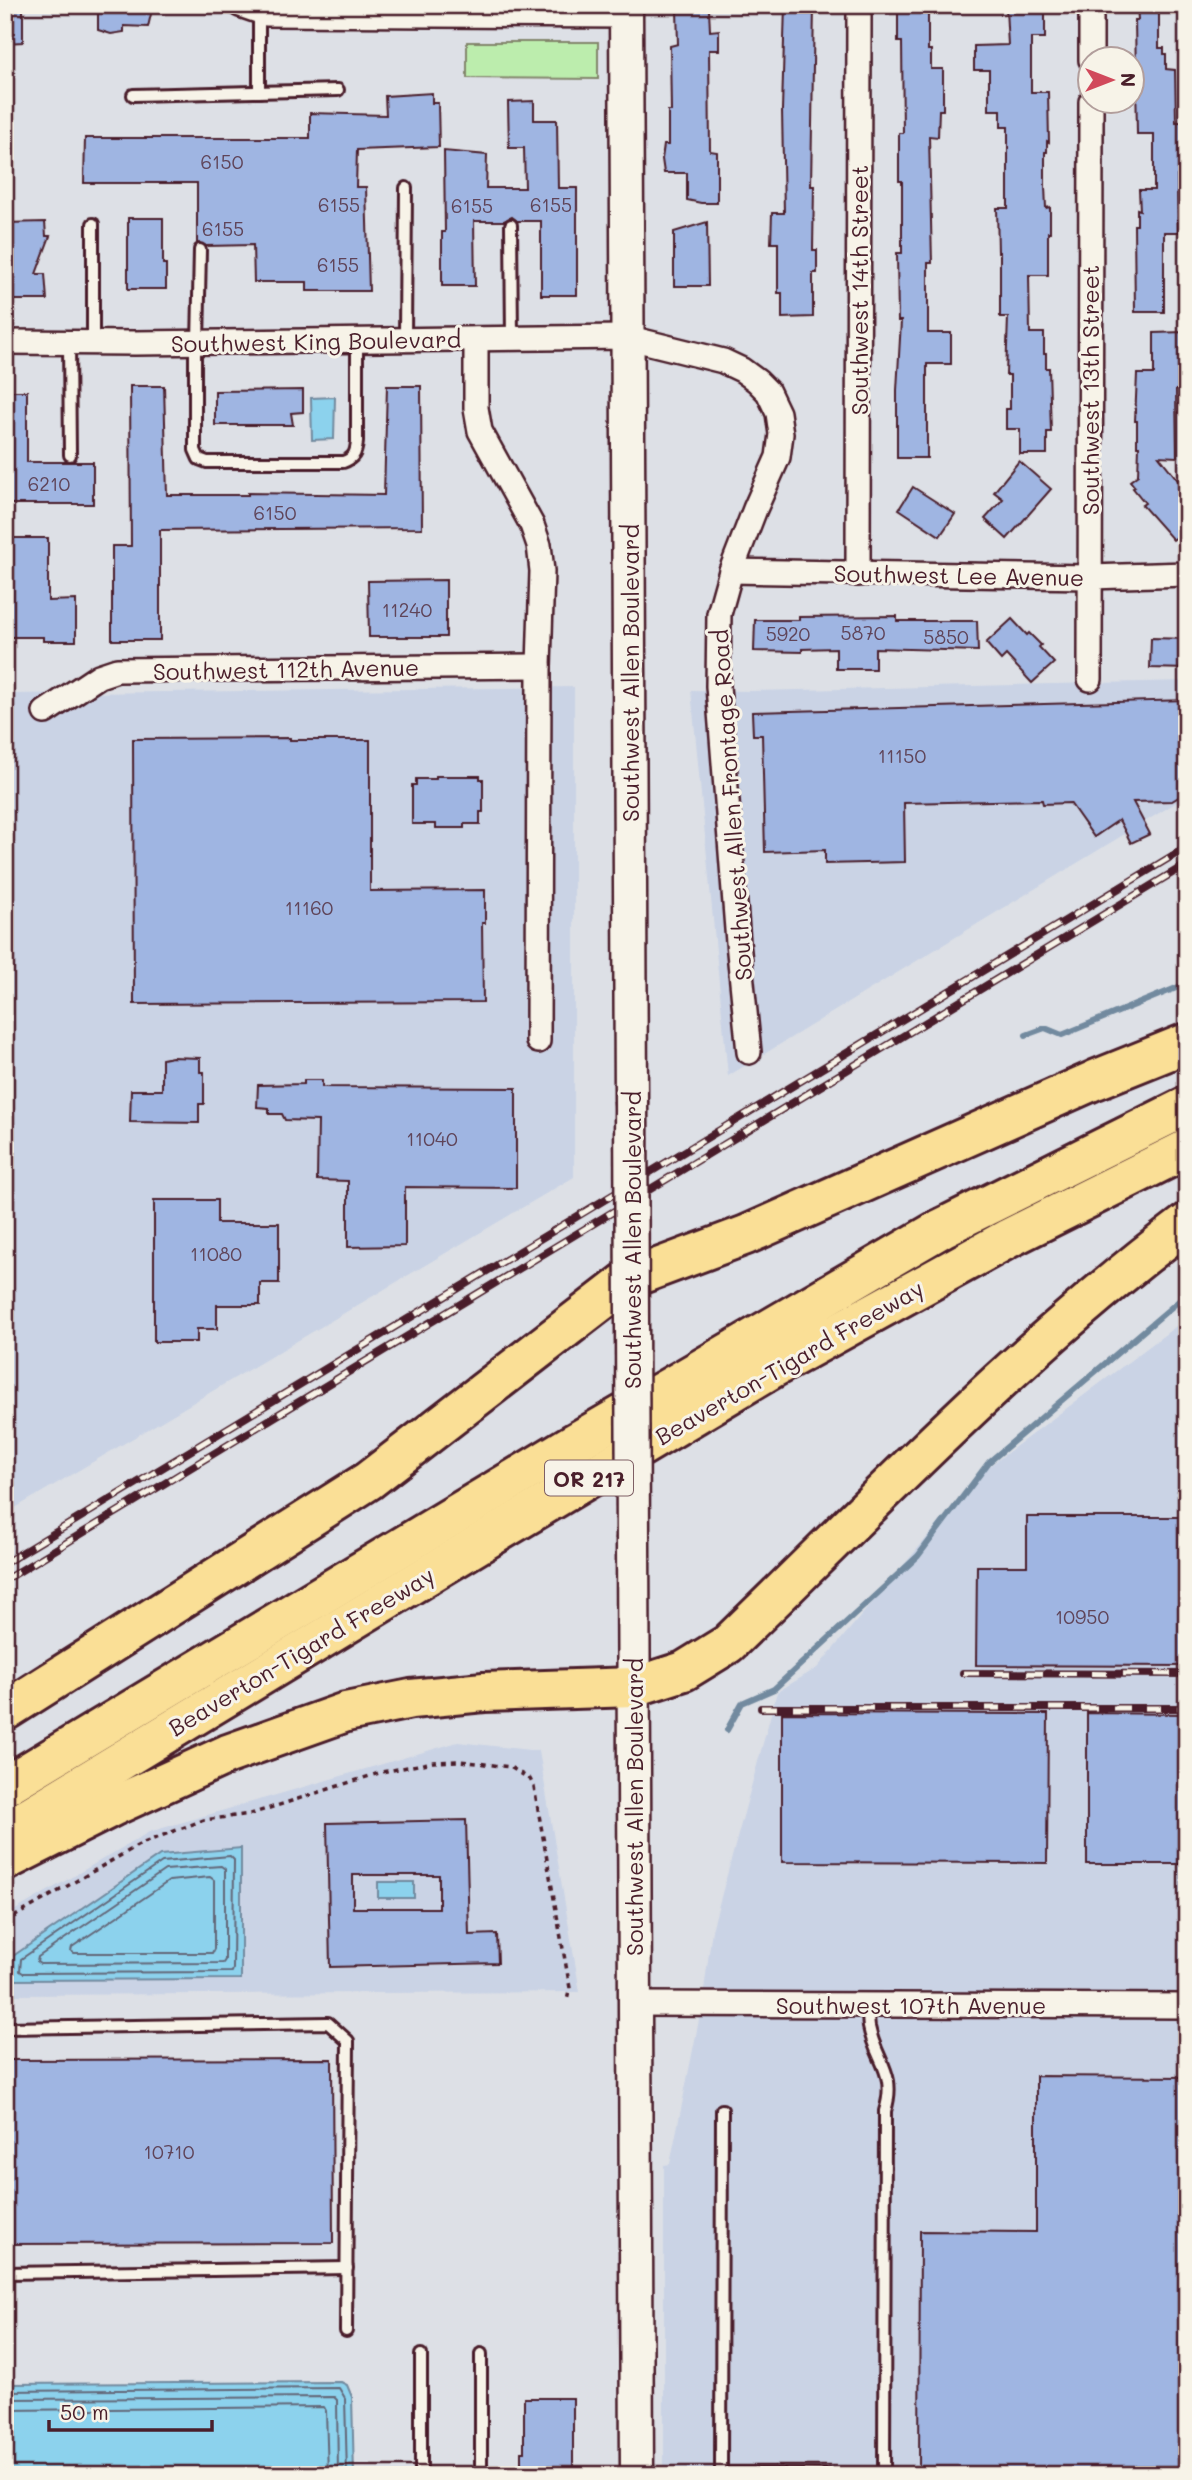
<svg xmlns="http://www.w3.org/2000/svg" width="1192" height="2480" viewBox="0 0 1192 2480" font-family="Mali,sans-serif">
	<rect width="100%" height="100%" fill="#dde0e6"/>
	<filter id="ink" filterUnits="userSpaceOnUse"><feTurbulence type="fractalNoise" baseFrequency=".0143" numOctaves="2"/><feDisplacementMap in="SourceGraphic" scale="14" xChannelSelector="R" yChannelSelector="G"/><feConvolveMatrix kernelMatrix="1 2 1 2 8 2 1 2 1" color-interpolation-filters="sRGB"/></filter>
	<g filter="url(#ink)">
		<g fill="#cad3e5">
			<polygon points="1187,681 1187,796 728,1076 691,690 751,691"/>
			<polygon points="574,687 574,1177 5,1514 5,694"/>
			<polygon points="1187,1318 1187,2475 664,2475 664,2165 670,2164 702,2005 712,1930 777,1692 817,1668 983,1471"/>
			<polygon points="458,1742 539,1751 580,1992 5,1995 5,1916 149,1832"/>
		</g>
		<polygon fill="#bcedad" stroke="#83866c" stroke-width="2" points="467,42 598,42 598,79 467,78"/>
		<g fill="#8cd2ed" stroke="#728a9f" stroke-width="2">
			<polygon points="335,397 334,439 312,440 311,398"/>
			<polygon points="241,1848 241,1979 11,1980 13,1956 160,1855"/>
			<rect x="378" y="1882" width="36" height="16"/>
			<polygon points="341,2382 347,2385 352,2397 354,2475 5,2475 5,2384"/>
		</g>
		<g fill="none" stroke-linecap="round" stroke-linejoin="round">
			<g stroke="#646779" stroke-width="2">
				<polygon points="230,1856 234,1860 233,1969 232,1972 23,1973 20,1971 21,1959 162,1862"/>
				<polygon points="221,1866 225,1869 225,1960 223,1963 40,1964 37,1962 38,1957 165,1870"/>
				<polygon points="210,1877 214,1880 214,1949 212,1953 74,1953 71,1951 72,1947 169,1881"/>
				<polyline points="5,2391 339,2388 345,2398 347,2475"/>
				<polyline points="5,2399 334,2397 337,2400 338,2475"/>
				<polyline points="5,2410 324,2407 326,2411 328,2475"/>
			</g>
			<g stroke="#728a9f" stroke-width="6">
				<polyline points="1026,1035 1045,1028 1062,1035 1181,986 1187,981"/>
				<polyline points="727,1730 742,1703 774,1689 918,1556 989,1462 1187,1294"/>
			</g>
		</g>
		<g fill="#9fb5e2" stroke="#4a1f2b" stroke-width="2" fill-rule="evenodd">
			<polygon points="5,5 23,5 23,42 5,43"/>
			<polygon points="98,5 149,5 151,14 148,27 124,26 124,32 111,34 98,30"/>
			<polygon points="785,5 814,5 811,186 814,186 813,250 817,250 817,273 813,273 813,317 782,318 782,293 778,293 778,243 771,243 772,213 784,213 782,110"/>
			<polygon points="898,5 928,5 928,50 931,50 931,69 943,69 943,110 939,110 938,137 929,136 932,263 928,263 928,333 951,333 951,364 927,364 927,458 897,458 897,390 901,321 898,321 897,253 902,253 902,181 899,181 899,133 903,133 902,42 898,42"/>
			<polygon points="1019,5 1045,5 1045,38 1031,38 1031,92 1048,92 1049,142 1047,141 1047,152 1045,152 1045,186 1046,208 1050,207 1050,232 1048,232 1048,275 1029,275 1030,333 1044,333 1044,354 1046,354 1046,368 1049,368 1051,432 1047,432 1047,454 1020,454 1020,429 1006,429 1006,409 1010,409 1010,375 1006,375 1008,317 1000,317 1000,252 998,252 997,208 1008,208 1008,127 1001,127 1001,110 989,110 989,70 974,70 974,46 1008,45 1006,9 1019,9"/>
			<polygon points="1137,5 1159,5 1159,48 1164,48 1164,54 1166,54 1166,69 1175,70 1176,122 1184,122 1183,133 1187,133 1184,176 1177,176 1178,232 1164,232 1164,312 1135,312 1134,225 1137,225 1137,209 1140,210 1139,190 1154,190 1154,134 1137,134 1135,20 1138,20"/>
			<polygon points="709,9 710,31 719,30 719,50 709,50 710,151 717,152 717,203 701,203 687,200 687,173 664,173 662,159 664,145 668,145 668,111 671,111 670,46 678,44 677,10"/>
			<polygon points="432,93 432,103 438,103 439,147 357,150 356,187 366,187 369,291 307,291 307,282 254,282 253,245 206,246 197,243 197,183 84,183 85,138 310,138 310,113 386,115 385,96"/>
			<polygon points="534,101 534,120 557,120 558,188 577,188 577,295 541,295 541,221 517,221 512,217 504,221 474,221 475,286 442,286 442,232 445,232 444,151 487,155 486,188 525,188 524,148 509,148 508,102"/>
			<polygon points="128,218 163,218 163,264 166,264 166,289 128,289"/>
			<polygon points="45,222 46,236 50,236 36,274 45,274 47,300 5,300 5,223"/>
			<polygon points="707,222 708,286 674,286 674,232"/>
			<polygon points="1183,332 1183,390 1176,390 1177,457 1159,456 1187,492 1187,529 1173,540 1142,505 1145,503 1133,488 1135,487 1130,481 1138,475 1139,446 1137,446 1137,421 1135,421 1137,374 1154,374 1154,333"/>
			<polygon points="130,386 164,386 167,495 248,495 248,493 384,495 387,386 421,386 422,528 160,530 160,640 112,640 112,546 131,546"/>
			<polygon points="303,390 303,412 291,413 293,425 215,425 215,391"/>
			<polygon points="5,391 27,391 27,462 93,462 93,504 5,504"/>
			<polygon points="1019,461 1051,489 1007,539 985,519 1003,499 994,492"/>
			<polygon points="913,487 955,514 940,536 899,509"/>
			<polygon points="5,538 48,538 48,601 76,600 76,641 43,641 43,637 5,637"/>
			<polygon points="446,580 446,637 369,637 368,581"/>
			<polygon points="897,616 897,621 977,621 978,651 875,648 875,669 836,669 836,648 802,649 802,652 754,651 755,620 799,620 799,617"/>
			<polygon points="1012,619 1027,635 1029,633 1041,645 1039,647 1054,663 1032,683 1006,655 1001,660 986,643"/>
			<polygon points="1151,638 1187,639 1187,669 1150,668"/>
			<polygon points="1187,700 1187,792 1172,801 1133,802 1150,834 1131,843 1119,820 1094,837 1070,803 1043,804 1042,800 904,803 905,862 825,864 825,850 765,852 762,735 753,735 752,712"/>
			<polygon points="290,738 290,740 370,740 370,891 485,890 485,923 482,923 483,1002 134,1004 133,739"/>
			<polygon points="436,776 480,776 480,779 483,779 483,812 480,812 480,824 464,824 464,828 436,828 436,824 412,824 412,785 416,785 416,779 436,779"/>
			<polygon points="172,1057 200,1058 200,1072 204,1072 204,1104 199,1104 199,1123 130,1122 131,1090 162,1090 162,1059"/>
			<polygon points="304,1080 322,1080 322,1087 516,1088 516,1188 405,1187 405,1246 348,1247 348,1181 317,1180 318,1121 285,1120 282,1114 269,1114 269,1108 257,1107 258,1085 304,1084"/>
			<polygon points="154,1200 217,1200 217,1223 279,1223 279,1283 260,1283 260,1305 217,1305 217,1329 197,1329 197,1342 154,1342"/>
			<polygon points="1027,1517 1187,1517 1187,1666 976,1665 977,1566 1027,1566"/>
			<polygon points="782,1713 1048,1714 1047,1863 782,1862"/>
			<polygon points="1087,1713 1187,1714 1187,1864 1087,1864"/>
			<path d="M466 1820 469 1935 497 1934 498 1963 330 1967 327 1823ZM353 1875H439V1908H353Z"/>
			<polygon points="332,2059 333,2243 5,2244 5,2060"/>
			<polygon points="1036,2076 1187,2077 1187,2475 919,2475 920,2231 1036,2232"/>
			<polygon points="524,2398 573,2398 573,2475 521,2475 521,2452 524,2452"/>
		</g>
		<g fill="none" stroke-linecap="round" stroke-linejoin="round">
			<defs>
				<g id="service">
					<polyline points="259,12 259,92"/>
					<polyline points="133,95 338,90"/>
					<polyline points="511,225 512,338"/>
					<polyline points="405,339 406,188"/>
					<polyline points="69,343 70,455"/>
					<polyline points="93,343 93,224"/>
					<path d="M195 343V450L199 459 207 462H343C354 458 356 453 357 442V340"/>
					<polyline points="198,343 200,250"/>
					<path d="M868 2005C868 2012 868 2020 869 2027 876 2062 897 2072 885 2111L884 2475"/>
					<polyline points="5,2028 328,2023 348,2041 346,2331"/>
					<polyline points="722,2110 721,2474 830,2475"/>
					<polyline points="5,2273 347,2268"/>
					<polyline points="421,2355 421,2475"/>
					<polyline points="481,2475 481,2354"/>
				</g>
				<g id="minor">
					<polyline points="240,5 266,14 626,16"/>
					<polyline points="1091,60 1091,5"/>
					<polyline points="476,339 476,408 480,431 532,525 539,545 542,571 539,666 538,1041"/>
					<polyline points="5,342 135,343 626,337 723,361 742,370 757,381 768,392 778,413 781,434 778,457 755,509 731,571 719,614 718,686 738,942 749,1052"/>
					<polyline points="731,571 1090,577 1187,574"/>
					<polyline points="858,574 859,5"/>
					<polyline points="1090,679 1091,102"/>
					<polyline points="45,712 99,676 117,670 539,666"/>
					<polyline points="635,2004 1187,2006"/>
				</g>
				<g id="secondary">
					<polyline points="626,5 631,1101"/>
					<polyline points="633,1539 637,2475"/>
				</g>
				<g id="motorway">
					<polyline points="5,1711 368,1481 631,1278 746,1235 1095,1080 1187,1043"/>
					<polyline points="5,1786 569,1446 942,1228 1187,1106"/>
					<polyline points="5,1831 482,1542 773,1368 1009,1238 1187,1149"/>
					<path d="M5 1861 112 1807 228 1754 346 1712 411 1699 484 1692 634 1687 684 1671 728 1644C877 1500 1021 1348 1187 1223"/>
				</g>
			</defs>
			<use href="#service" stroke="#4a1f2b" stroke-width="16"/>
			<use href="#minor" stroke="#4a1f2b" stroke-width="28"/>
			<use href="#secondary" stroke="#4a1f2b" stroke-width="37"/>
			<use href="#motorway" stroke="#4a1f2b" stroke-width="44"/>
			<polyline stroke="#4a1f2b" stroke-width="3.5" stroke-dasharray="5 5" stroke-linecap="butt" points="5,1922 137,1846 158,1837 204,1820 251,1814 382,1772 433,1762 460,1761 510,1767 530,1779 534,1787 570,1988 567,2000"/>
			<use href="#service" stroke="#f7f3e8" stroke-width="10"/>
			<use href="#minor" stroke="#f7f3e8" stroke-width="23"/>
			<use href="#secondary" stroke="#f7f3e8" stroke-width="32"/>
			<use href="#motorway" stroke="#fadf96" stroke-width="38"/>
			<defs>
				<g id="rail">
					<polyline points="5,1563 1187,847"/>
					<polyline points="5,1580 1187,864"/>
					<polyline points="963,1673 1187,1674"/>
					<polyline points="761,1708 1187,1708"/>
				</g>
			</defs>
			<use href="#rail" stroke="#4a1f2b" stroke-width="8"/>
			<use href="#rail" stroke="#f7f3e8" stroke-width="5" stroke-dasharray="16" stroke-linecap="butt"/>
			<defs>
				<polyline id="secondary-bridge" points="631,1101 633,1539"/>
			</defs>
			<use href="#secondary-bridge" stroke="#4a1f2b" stroke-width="37" stroke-linecap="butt"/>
			<use href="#secondary-bridge" stroke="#f7f3e8" stroke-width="32"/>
		</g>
	</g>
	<g text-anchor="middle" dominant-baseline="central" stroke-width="6" stroke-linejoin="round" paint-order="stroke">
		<g font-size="19" fill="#5f4459">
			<text x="222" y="161">6150</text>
			<text x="339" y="204">6155</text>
			<text x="551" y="204">6155</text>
			<text x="472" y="205">6155</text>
			<text x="223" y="228">6155</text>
			<text x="338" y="264">6155</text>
			<text x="49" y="483">6210</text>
			<text x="275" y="512">6150</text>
			<text x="407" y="609">11240</text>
			<text x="863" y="632">5870</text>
			<text x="788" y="633">5920</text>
			<text x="946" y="636">5850</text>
			<text x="902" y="755">11150</text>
			<text x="309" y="907">11160</text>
			<text x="432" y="1138">11040</text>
			<text x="216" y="1253">11080</text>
			<text x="1082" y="1616">10950</text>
			<text x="169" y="2151">10710</text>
		</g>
		<rect fill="#f7f3e8" stroke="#7e5f64" stroke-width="2" x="545" y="1460.5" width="88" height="35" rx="5"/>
		<g font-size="21" font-weight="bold" fill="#4a1f2b">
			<text x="589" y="1478">OR 217</text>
		</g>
		<g font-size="23" fill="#4a1f2b" stroke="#f7f3e8">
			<text transform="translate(859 290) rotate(-90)">Southwest 14th Street</text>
			<text transform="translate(316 341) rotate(-1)">Southwest King Boulevard</text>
			<text transform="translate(1090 390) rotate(-90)">Southwest 13th Street</text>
			<text transform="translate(959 575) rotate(1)">Southwest Lee Avenue</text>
			<text transform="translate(286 669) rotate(-1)">Southwest 112th Avenue</text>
			<text transform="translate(630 673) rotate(-90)">Southwest Allen Boulevard</text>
			<text transform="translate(731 805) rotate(-94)">Southwest Allen Frontage Road</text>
			<text transform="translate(632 1240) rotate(-90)">Southwest Allen Boulevard</text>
			<text transform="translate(789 1362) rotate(-30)">Beaverton-Tigard Freeway</text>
			<text transform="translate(301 1651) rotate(-31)">Beaverton-Tigard Freeway</text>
			<text transform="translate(634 1807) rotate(-90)">Southwest Allen Boulevard</text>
			<text x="911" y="2005">Southwest 107th Avenue</text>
		</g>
	</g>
	<rect width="1192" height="2480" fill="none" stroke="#f7f3e8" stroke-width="28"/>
	<rect x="14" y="14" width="1164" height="2452" fill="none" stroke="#4a1f2b" stroke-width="2.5" filter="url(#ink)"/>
	<g transform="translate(1111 80) rotate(90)"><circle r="33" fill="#f7f3e8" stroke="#b29e9c" stroke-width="2"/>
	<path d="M0-5L12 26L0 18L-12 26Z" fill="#d1495b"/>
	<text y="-10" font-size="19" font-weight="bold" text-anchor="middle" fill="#4a1f2b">N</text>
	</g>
	<path d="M49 2420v10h163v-10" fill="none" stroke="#4a1f2b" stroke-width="3.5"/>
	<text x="60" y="2420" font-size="21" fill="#4a1f2b" stroke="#f7f3e8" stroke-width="5" paint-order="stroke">50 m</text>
</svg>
